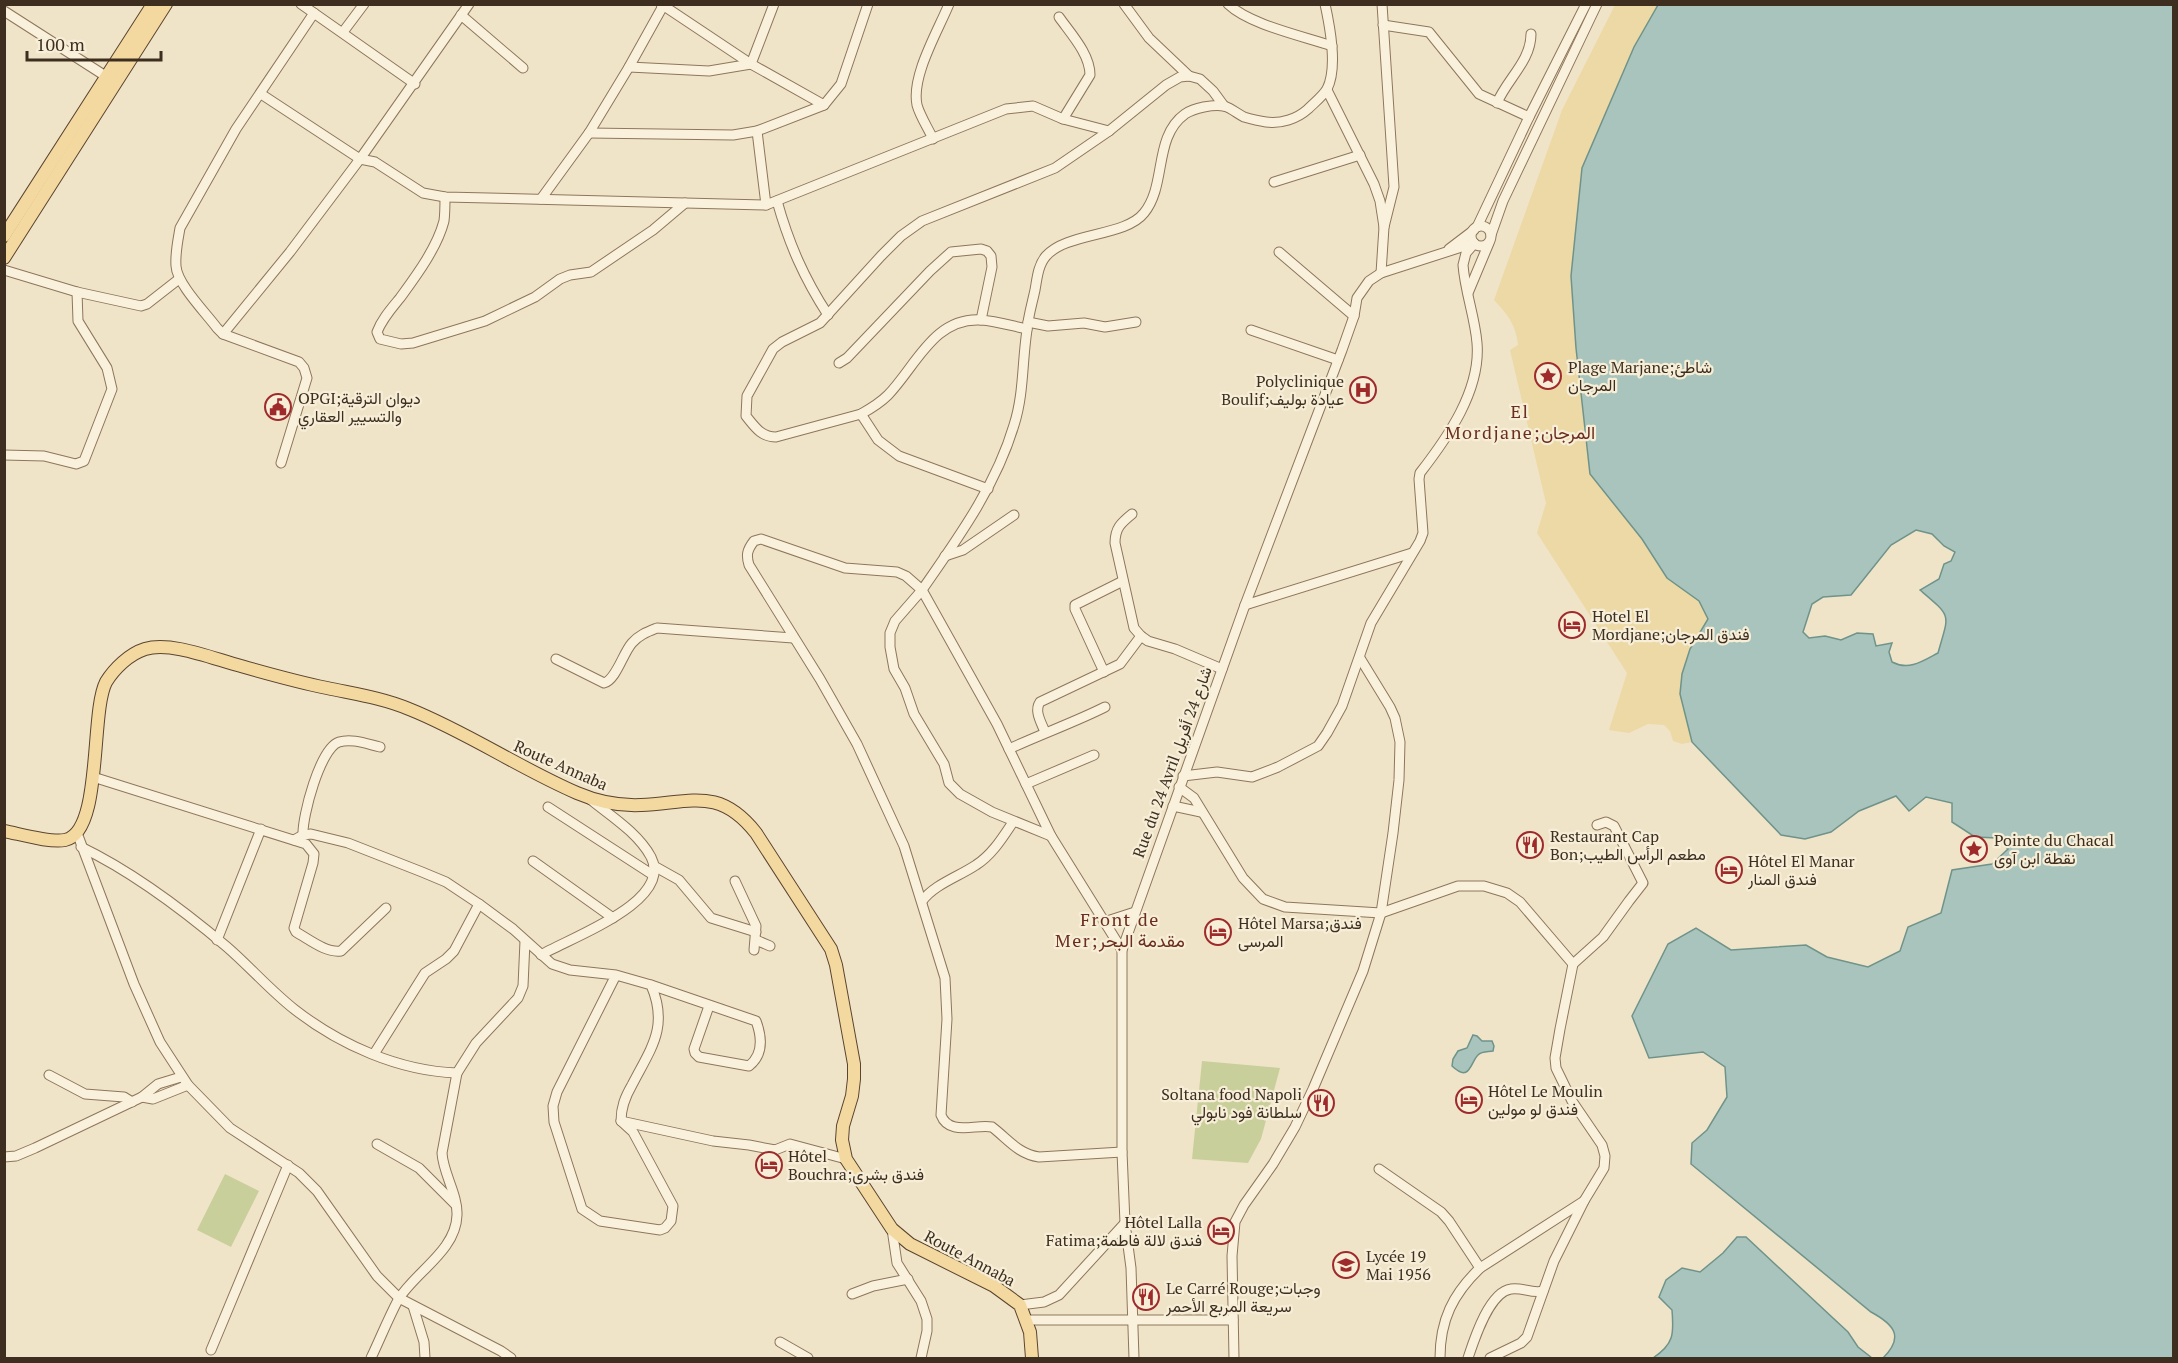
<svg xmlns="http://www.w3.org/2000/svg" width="2178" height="1363" viewBox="0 0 2178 1363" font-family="'PT Serif',Vazirmatn,serif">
	<rect width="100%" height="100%" fill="#f0e4c8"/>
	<g fill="#c9cf9b">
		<polygon points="1202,1061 1280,1068 1261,1139 1248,1163 1192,1159"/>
		<polygon points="225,1174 259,1191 231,1247 197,1230"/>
	</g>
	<path fill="#ecd9a5" d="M1615 5H1658L1634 47 1576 348 1583 402 1642 539 1667 578 1699 601 1708 619 1690 649 1680 693 1692 742 1682 744 1673 741 1670 731 1664 725 1648 724 1629 733 1609 730 1627 673 1537 533 1546 503 1510 350 1518 345C1516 325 1508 315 1494 300L1562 110Z"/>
	<g fill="#a9c4bc" stroke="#6f938a" stroke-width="1.5" fill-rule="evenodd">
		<path d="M1658 5H2173V1358H1883C1904 1337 1895 1325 1871 1312L1691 1164 1692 1143 1707 1130 1727 1097 1725 1067 1703 1052 1649 1058 1632 1016 1668 944 1696 928 1731 950 1806 945 1827 957 1868 967 1900 951 1908 927 1941 913 1952 870 1992 864 2008 849 1997 838 1975 837 1952 822V803L1926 797 1909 811 1896 796 1859 811 1831 832 1805 839 1781 835 1692 742 1680 694 1682 674 1690 649 1708 619 1699 601 1667 578 1642 539 1590 474 1576 348 1571 276 1582 168 1634 47ZM1916 530 1932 534 1944 546 1955 552 1951 561 1944 564 1939 579 1920 590C1953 618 1949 613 1938 653 1923 661 1909 671 1892 662L1889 652 1892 643 1876 646 1873 634 1857 633 1841 640 1825 636 1809 638 1803 632 1812 604 1823 597 1851 595 1891 545Z"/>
		<path d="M1473 1035 1477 1036 1482 1041H1492L1494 1046 1493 1051C1488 1052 1482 1051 1478 1055 1470 1063 1470 1083 1452 1066L1453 1059 1458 1051 1467 1048Z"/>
		<path d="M1737 1237H1746L1848 1332 1858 1347 1872 1358H1653C1674 1344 1674 1334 1672 1310L1659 1297 1666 1280 1682 1268 1700 1272 1723 1253Z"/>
	</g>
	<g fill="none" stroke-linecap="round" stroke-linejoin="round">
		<defs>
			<g id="minor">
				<polyline points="301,4 415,84"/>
				<polyline points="661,4 751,64 824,105"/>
				<polyline points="1124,4 1149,38 1189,76"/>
				<path d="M1228 4C1250 25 1303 36 1332 46"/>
				<polyline points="1382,4 1394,187 1384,227"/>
				<polyline points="4,11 107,77"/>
				<polyline points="461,15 523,68"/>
				<path d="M1059 17C1071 34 1090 54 1090 75L1063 119"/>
				<polyline points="1383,25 1429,32 1479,94 1529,117"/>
				<polyline points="343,32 364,4"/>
				<polyline points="629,67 709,71 751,64 774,4"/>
				<polyline points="1327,90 1374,184 1380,201 1384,227 1381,273"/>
				<polyline points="261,94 360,159 375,162 423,193 445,197 766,205 1006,109 1033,106 1063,119 1109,131"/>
				<path d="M1497 103C1507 79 1531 61 1531 34"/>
				<polyline points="757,131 766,205"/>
				<polyline points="589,133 733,135 757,131 824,105 841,84 868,4"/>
				<path d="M933 139C928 128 920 116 917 105 911 76 938 31 949 4"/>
				<polyline points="1274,182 1360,155"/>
				<path d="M445 197C445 205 445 213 444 221 437 248 416 276 400 298 391 309 382 319 377 332L380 339 401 344 413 343 485 321 535 297 560 279 570 275 591 272 653 230 685 203"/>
				<polyline points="541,199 589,133 629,67 663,6"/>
				<path d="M777 201C789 244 804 278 828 315"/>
				<circle cx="1481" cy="236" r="10"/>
				<polyline points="1477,227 1529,117 1586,4"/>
				<polyline points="1491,235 1503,201 1597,4"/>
				<polyline points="1449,249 1474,230"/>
				<polyline points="1279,252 1354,316"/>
				<polyline points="4,270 77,292 141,306 147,304 179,279"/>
				<polyline points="1468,293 1489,243"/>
				<polyline points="1028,322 1048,326 1084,323 1105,327 1136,322"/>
				<polyline points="1251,330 1338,360"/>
				<polyline points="223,334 290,252 360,159 469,4"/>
				<polyline points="839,363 847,358 930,271 951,252 981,249 987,251 991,256 992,267 981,320"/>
				<path d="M861 414C870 409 880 403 888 395 916 366 934 317 981 320 996 321 1012 326 1027 329"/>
				<polyline points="4,455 44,456 76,464 84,461 112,389 107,368 78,321 77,292"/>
				<path d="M281 463 307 378 304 368 299 362 223 334 217 328C206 313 177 284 176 266 175 253 178 240 180 228L236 129 314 13"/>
				<path d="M988 489 899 456 878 440 861 414 776 437C761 437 755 427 746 416L747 396 773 349 782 342 820 323 881 256 901 236 922 221 1055 168 1109 131 1166 85 1180 77 1189 76 1200 79 1213 91 1224 106"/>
				<path d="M1132 514C1121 523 1115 528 1115 543L1134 628 1141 636 1148 641 1175 649 1222 669"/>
				<polyline points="945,556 963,550 1014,515"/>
				<polyline points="1245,605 1412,553"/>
				<path d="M556 659 604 683C616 680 623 653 632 643 639 635 647 632 657 628L793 638"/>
				<polyline points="1104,672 1075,609 1075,605 1123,581"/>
				<path d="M1045 732C1041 722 1034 711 1040 702L1120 664 1141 636"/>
				<path d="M1009 749C1041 734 1073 723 1105 707"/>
				<path d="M1183 776 1217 772 1252 777 1278 767 1318 746 1327 733 1342 706 1371 623 1420 541 1423 533 1419 479 1420 473C1448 437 1481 390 1477 343 1475 317 1465 292 1463 265L1466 253 1473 245"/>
				<path d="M93 777 306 844 314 854 313 863 294 928 296 932C310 940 326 953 341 951L386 908"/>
				<polyline points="1026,784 1094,755"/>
				<polyline points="1179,787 1194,798 1243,878 1263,899 1285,907 1381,913 1458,886 1484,886 1507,893 1520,902 1573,964"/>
				<polyline points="1173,806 1201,812"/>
				<polyline points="548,807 653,875"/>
				<polyline points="77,833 134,984 160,1042 188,1085 230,1128 299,1173 317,1191 377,1276 399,1298 501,1351 511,1358"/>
				<path d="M303 835C302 817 320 748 339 742 352 738 367 744 380 747"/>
				<path d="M1051 836 992 812 960 794 949 783 944 764 914 714 905 688 894 669 890 647V633L895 621 922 590 906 576 897 572 845 568 761 539 754 541C747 550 746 555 749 565L820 679 857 744 904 846 945 978 947 1019 941 1115C949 1136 975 1124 992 1127 1008 1139 1018 1154 1039 1157L1122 1152"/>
				<path d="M294 840 303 835 311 834 348 843 422 872 446 882 479 904 513 929 552 964 570 970 616 975 651 985C669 1027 651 1048 632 1085 625 1097 621 1107 621 1121L633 1132 673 1206 671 1221 665 1228 660 1230 600 1221 582 1209 554 1122 553 1106 557 1092 616 975"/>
				<path d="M81 847C133 872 182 909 227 947 250 967 270 990 294 1009 340 1045 399 1071 457 1073L476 1043 518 998 523 986 525 941"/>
				<polyline points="533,861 613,918"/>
				<polyline points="654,866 679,880 711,918 756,932"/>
				<polyline points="735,881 756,926 754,950"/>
				<path d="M922 901C935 884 958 877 976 865 992 855 1003 837 1013 822"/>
				<polyline points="1104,922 1135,912"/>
				<polyline points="217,940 261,829"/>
				<polyline points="756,940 770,946"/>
				<path d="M1122 950 1051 836 997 724 922 590C958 538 996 486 1014 425 1024 394 1022 362 1027 330 1028 317 1032 304 1035 290 1037 279 1038 265 1046 256 1067 232 1125 237 1144 213 1167 185 1153 137 1185 114 1194 108 1213 104 1224 106 1231 108 1238 114 1244 117 1251 119 1259 121 1266 122 1281 124 1297 119 1308 109 1314 103 1323 96 1327 89 1338 68 1330 27 1325 4"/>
				<path d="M541 955C569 938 674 902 651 857 638 833 611 816 591 800"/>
				<polyline points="1573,964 1603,937 1629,901 1643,883 1614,826 1606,822 1597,825"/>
				<path d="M651 985 756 1021C762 1037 764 1054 749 1066L699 1057 695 1053 694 1049 709 1006"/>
				<polyline points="374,1054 425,973 446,959 454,951 479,904"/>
				<polyline points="49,1075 85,1094 124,1097 132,1102"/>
				<polyline points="142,1097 153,1099 188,1085"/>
				<polyline points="621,1121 713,1141 749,1145 775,1150 790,1144 846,1159"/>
				<polyline points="377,1144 419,1168 455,1204"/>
				<polyline points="4,1157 16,1156 35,1148 142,1097 158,1084 181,1077"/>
				<polyline points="1379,1169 1441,1212 1449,1221 1480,1268"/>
				<polyline points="892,1229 897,1263 921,1301 927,1319 927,1331 921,1358"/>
				<polyline points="852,1294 873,1286 908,1279"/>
				<polyline points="1020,1305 1044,1302 1059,1295 1125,1223"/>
				<polyline points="413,1306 424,1342 425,1358"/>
				<polyline points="1027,1320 1233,1320"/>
				<polyline points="780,1342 808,1358"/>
				<polyline points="211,1350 288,1165"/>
				<path d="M371 1358C380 1339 388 1319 398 1300 415 1272 456 1251 457 1215 458 1195 443 1173 442 1153L457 1073"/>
				<polyline points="1134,1358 1131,1268 1125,1223 1122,1152 1122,950 1245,605 1342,350 1354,316 1357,298 1369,281 1381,273 1474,243"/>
				<polyline points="1234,1358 1232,1256 1235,1222 1244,1205 1273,1164 1295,1127 1313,1089 1363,971 1381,913 1393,833 1399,780 1400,742 1395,718 1390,707 1360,658"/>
				<path d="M1440 1358C1440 1320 1453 1294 1480 1268L1584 1201 1604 1168 1605 1156 1602 1145 1572 1101 1556 1068 1555 1058 1560 1029 1573 964"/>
				<path d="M1468 1358C1474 1340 1489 1292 1511 1289 1522 1287 1532 1294 1543 1291"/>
				<polyline points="1490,1358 1521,1343 1527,1337 1554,1261 1584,1201"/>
			</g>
			<g id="major">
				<polyline points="4,236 153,4"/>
				<polyline points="4,258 166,4"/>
				<path d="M4 831C20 834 50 843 65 840 103 832 90 713 106 682 114 669 129 654 145 649 171 641 214 659 241 666 269 674 298 682 327 688 355 694 383 698 409 709 467 732 519 768 577 793 598 802 618 806 641 805 690 803 719 786 756 833L831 949 836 965 854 1064V1079L852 1096 843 1126 842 1140 846 1159 892 1229 910 1244 994 1286 1020 1305 1030 1332 1032 1358"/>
			</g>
		</defs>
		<use href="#minor" stroke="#8d765c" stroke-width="11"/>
		<use href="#major" stroke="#5b4430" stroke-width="14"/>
		<use href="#minor" stroke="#faf1dc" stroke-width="9"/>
		<use href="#major" stroke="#f3d9a0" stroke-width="12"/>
	</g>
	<defs>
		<symbol id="sight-ring" viewBox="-11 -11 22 22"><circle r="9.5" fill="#f7eed8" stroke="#9e2a2b" stroke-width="1.5"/><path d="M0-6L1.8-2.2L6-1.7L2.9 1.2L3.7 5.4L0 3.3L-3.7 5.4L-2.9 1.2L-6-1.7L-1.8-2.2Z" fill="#9e2a2b"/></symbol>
		<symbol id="hospital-ring" viewBox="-11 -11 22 22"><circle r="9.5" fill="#f7eed8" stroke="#9e2a2b" stroke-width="1.5"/><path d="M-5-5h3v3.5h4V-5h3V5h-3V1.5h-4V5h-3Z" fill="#9e2a2b"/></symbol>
		<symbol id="civic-ring" viewBox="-11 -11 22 22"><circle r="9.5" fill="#f7eed8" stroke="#9e2a2b" stroke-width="1.5"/><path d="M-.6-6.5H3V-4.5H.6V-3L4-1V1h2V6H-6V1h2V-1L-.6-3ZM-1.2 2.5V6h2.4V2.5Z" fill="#9e2a2b"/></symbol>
		<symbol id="hotel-ring" viewBox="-11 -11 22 22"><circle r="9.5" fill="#f7eed8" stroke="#9e2a2b" stroke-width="1.5"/><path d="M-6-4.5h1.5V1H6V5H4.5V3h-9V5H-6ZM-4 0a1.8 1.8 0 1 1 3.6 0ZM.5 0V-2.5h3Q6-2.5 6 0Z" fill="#9e2a2b"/></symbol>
		<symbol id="restaurant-ring" viewBox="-11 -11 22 22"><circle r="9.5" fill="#f7eed8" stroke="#9e2a2b" stroke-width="1.5"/><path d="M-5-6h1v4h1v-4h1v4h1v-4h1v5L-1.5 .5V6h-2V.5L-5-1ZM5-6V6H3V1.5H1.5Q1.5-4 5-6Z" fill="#9e2a2b"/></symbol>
		<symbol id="school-ring" viewBox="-11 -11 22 22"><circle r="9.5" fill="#f7eed8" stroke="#9e2a2b" stroke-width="1.5"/><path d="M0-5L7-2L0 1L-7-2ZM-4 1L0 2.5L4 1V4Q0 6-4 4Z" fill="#9e2a2b"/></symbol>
	</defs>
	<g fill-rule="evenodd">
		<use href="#sight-ring" x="1533" y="361" width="30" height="30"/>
		<use href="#hospital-ring" x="1348" y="375" width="30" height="30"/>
		<use href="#civic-ring" x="263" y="392" width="30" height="30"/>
		<use href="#hotel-ring" x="1557" y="610" width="30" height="30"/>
		<use href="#restaurant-ring" x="1515" y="830" width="30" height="30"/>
		<use href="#sight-ring" x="1959" y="834" width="30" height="30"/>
		<use href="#hotel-ring" x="1714" y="855" width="30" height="30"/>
		<use href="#hotel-ring" x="1203" y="917" width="30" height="30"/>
		<use href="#hotel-ring" x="1454" y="1085" width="30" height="30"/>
		<use href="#restaurant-ring" x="1306" y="1088" width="30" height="30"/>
		<use href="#hotel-ring" x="754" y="1150" width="30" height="30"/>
		<use href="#hotel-ring" x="1206" y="1216" width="30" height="30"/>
		<use href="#school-ring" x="1331" y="1250" width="30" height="30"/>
		<use href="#restaurant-ring" x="1131" y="1282" width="30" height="30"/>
	</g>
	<g text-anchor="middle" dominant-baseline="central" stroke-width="4.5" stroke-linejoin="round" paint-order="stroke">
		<g font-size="16" fill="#3d2e20" stroke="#f7eed8" text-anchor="start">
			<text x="1568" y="367">Plage Marjane;شاطئ<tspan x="1568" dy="18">المرجان</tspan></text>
			<text x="1344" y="381" text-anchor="end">Polyclinique<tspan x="1344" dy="18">Boulif;عيادة بوليف</tspan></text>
			<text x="298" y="398">OPGI;ديوان الترقية<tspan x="298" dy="18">والتسيير العقاري</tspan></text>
			<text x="1592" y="616">Hotel El<tspan x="1592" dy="18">Mordjane;فندق المرجان</tspan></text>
			<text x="1550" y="836">Restaurant Cap<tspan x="1550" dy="18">Bon;مطعم الرأس الطيب</tspan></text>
			<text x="1994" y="840">Pointe du Chacal<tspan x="1994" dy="18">نقطة ابن آوى</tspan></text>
			<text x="1748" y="861">Hôtel El Manar<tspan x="1748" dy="18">فندق المنار</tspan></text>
			<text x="1238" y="923">Hôtel Marsa;فندق<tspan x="1238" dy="18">المرسى</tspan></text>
			<text x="1488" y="1091">Hôtel Le Moulin<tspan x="1488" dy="18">فندق لو مولين</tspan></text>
			<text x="1302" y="1094" text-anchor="end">Soltana food Napoli<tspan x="1302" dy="18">سلطانة فود نابولي</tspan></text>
			<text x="788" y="1156">Hôtel<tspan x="788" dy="18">Bouchra;فندق بشرى</tspan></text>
			<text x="1202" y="1222" text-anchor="end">Hôtel Lalla<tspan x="1202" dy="18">Fatima;فندق لالة فاطمة</tspan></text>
			<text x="1366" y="1256">Lycée 19<tspan x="1366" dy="18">Mai 1956</tspan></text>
			<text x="1166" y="1288">Le Carré Rouge;وجبات<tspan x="1166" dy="18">سريعة المربع الأحمر</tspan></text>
		</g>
		<g font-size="16" fill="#3d2e20" stroke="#f7eed8">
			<text transform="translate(1172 762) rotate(-70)">Rue du 24 Avril شارع 24 أفريل</text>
			<text transform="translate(561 765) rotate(24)">Route Annaba</text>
			<text transform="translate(970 1258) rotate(28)">Route Annaba</text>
		</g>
		<g font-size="18" letter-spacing="1.5" fill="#6b2e1e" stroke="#f7eed8">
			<text x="1520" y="411">El<tspan x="1520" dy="21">Mordjane;المرجان</tspan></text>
			<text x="1120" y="919">Front de<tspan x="1120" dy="21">Mer;مقدمة البحر</tspan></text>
		</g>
	</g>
	<rect width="2178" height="1363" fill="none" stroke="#3d2e20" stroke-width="12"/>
	<path d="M27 51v9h134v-9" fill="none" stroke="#3d2e20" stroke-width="3"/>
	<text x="36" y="51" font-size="18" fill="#3d2e20" stroke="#f7eed8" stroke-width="4.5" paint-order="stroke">100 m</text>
</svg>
